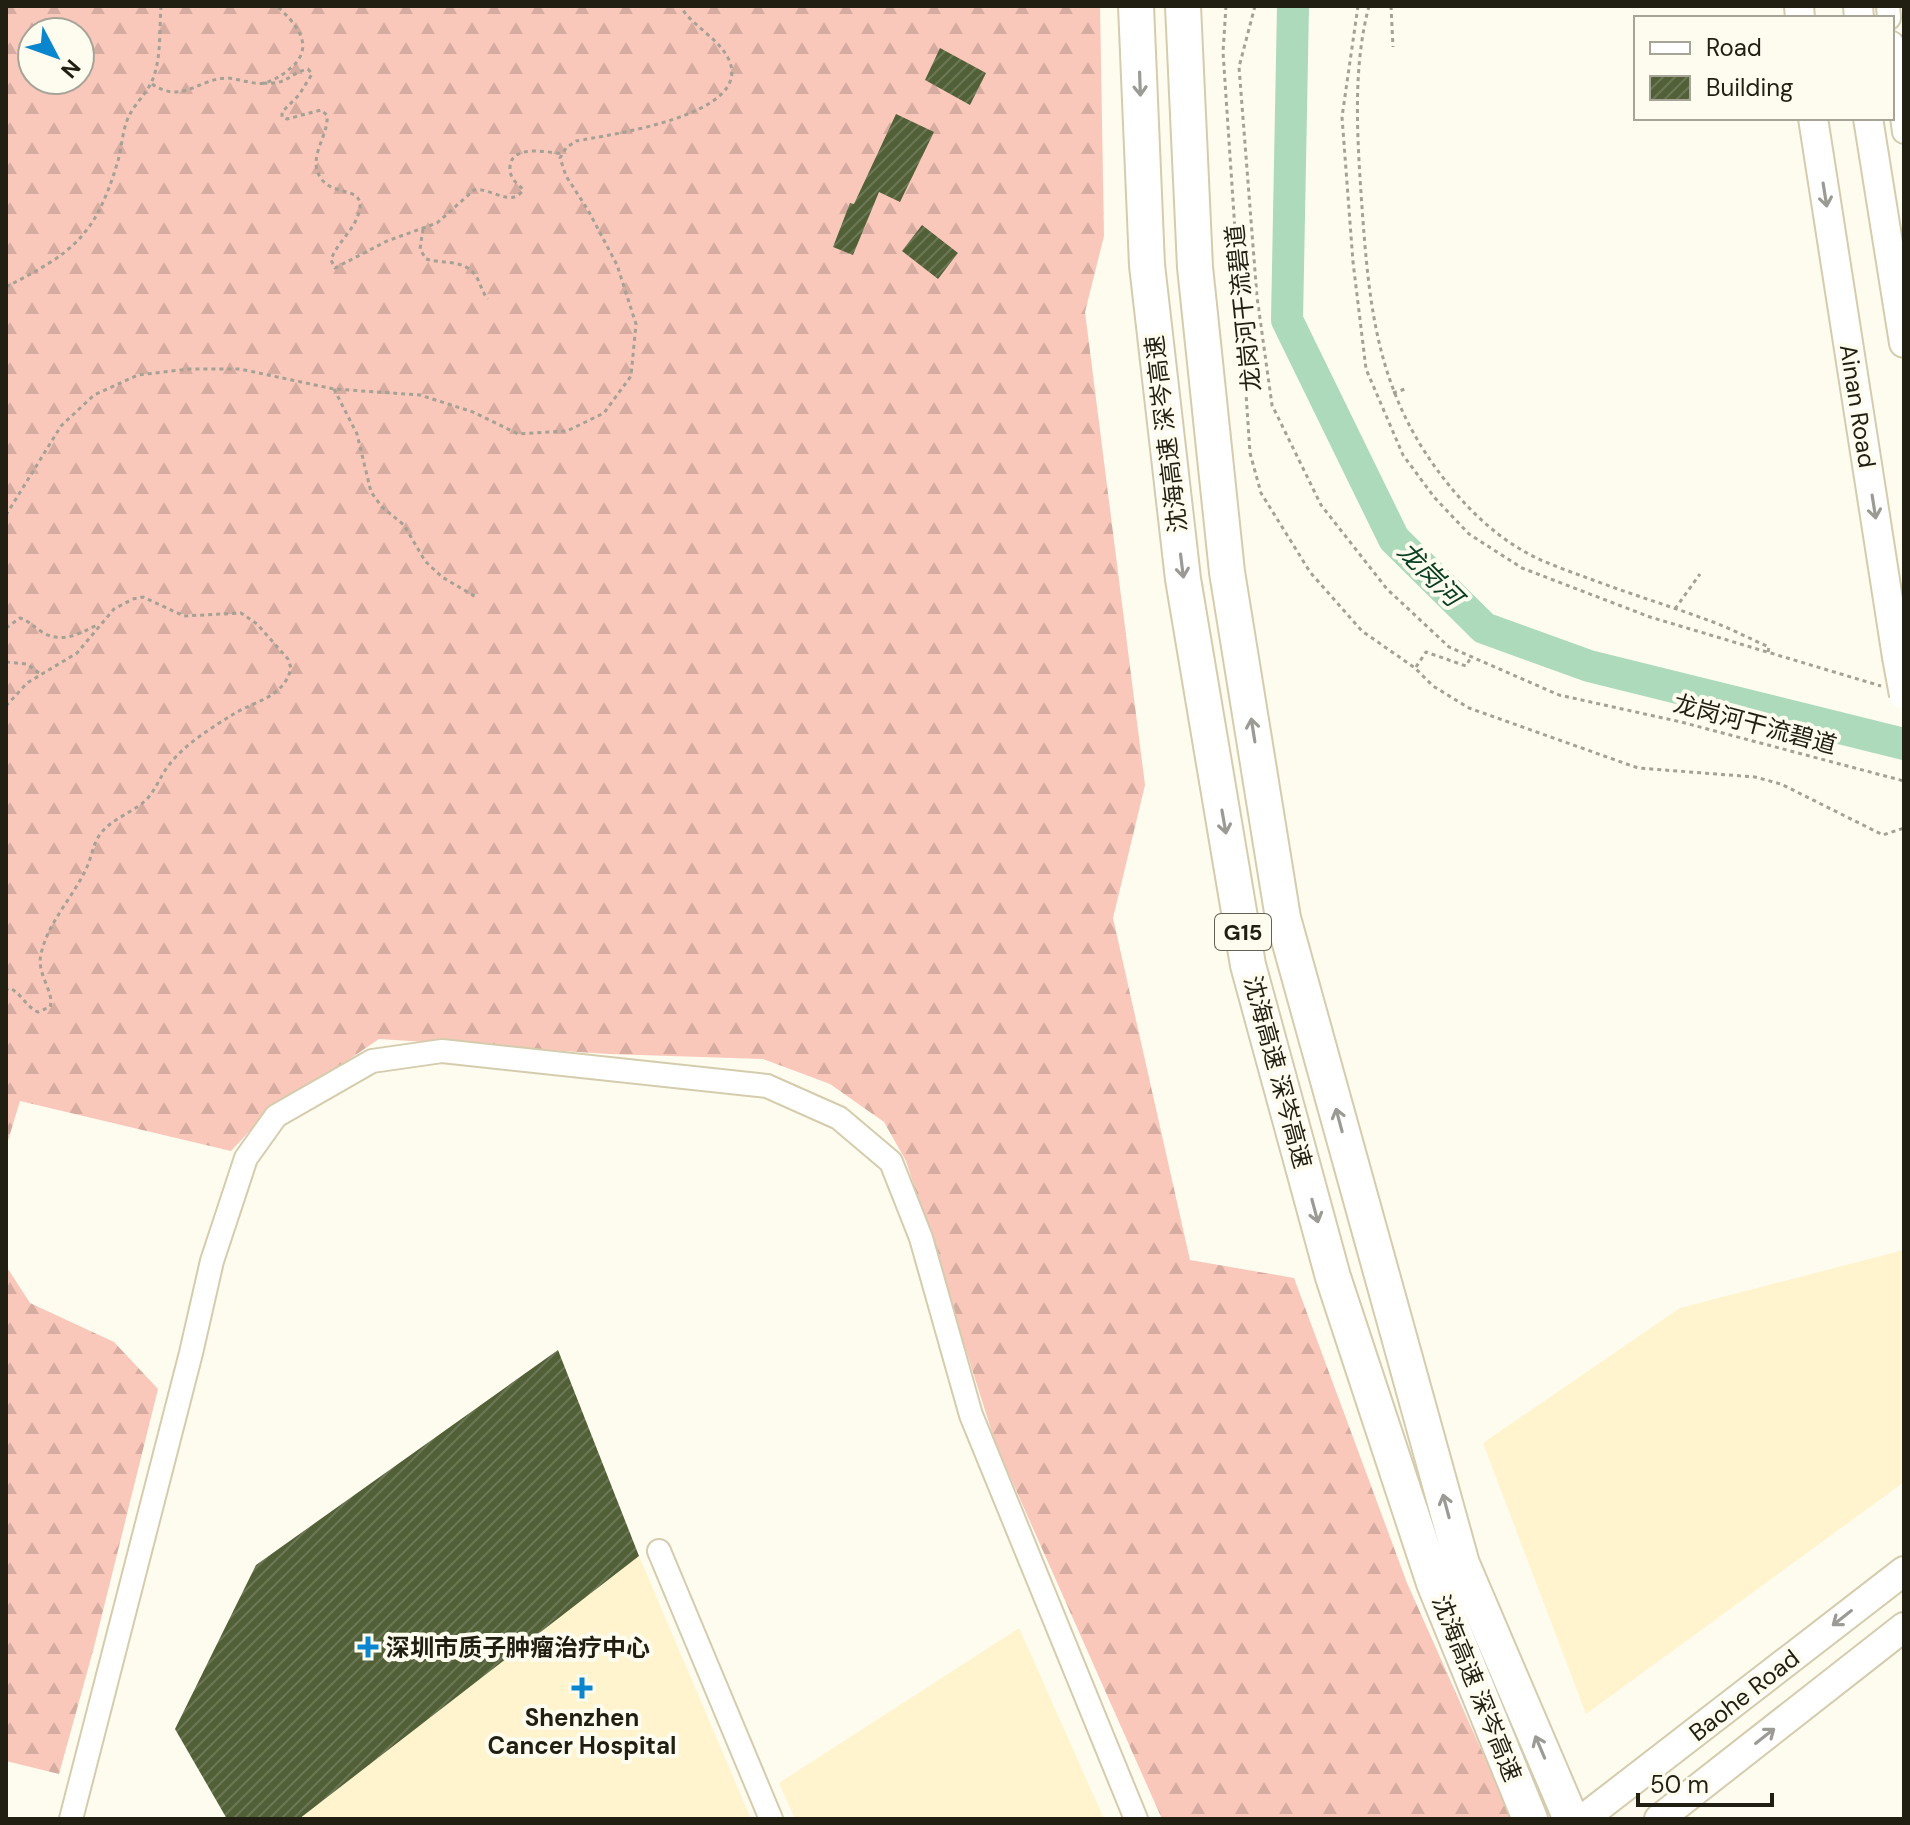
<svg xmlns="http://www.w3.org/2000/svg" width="1910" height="1825" viewBox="0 0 1910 1825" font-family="'DM Sans','Noto Sans SC',sans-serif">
	<defs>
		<pattern id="forest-firs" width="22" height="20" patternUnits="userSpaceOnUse" patternTransform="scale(2)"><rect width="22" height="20" fill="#fac8bb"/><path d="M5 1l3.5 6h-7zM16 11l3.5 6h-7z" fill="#d6aba0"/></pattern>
		<pattern id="building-hatch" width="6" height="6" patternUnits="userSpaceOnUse" patternTransform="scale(2)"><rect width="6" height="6" fill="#526037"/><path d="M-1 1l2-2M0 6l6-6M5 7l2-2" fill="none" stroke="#6c7757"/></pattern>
	</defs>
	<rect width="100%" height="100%" fill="#fefbef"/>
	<g fill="#fff4cd">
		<polygon points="1904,1250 1904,1482 1586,1714 1483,1443 1680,1308"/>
		<polygon points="639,1556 751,1819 299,1819 638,1556"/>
		<polygon points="1019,1628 1104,1819 795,1819 779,1783"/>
	</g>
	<g fill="url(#forest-firs)" fill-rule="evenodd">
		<path d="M6 6H1100L1104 236 1085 312 1145 785 1113 918 1190 1260 1294 1278 1407 1583 1512 1819H1162L996 1445 906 1161 884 1122 830 1084 763 1059 609 1054 379 1039 260 1120 231 1151 20 1101 6 1147ZM32 32H80V80H32Z"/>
		<polygon points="6,1266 30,1303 114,1342 158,1389 94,1647 59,1774 6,1761"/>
	</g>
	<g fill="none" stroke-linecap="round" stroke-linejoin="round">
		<polyline stroke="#addabb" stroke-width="32" points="1293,6 1287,320 1394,539 1484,628 1589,666 1904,744"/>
	</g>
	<g fill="url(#building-hatch)">
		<polygon points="940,48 986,73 970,105 925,80"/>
		<polygon points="896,114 934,132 900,202 879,192 853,255 833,247 850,203 854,204"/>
		<polygon points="922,225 958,253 938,279 902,251"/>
		<polygon points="558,1350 639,1556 299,1819 227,1819 175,1729 256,1565"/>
	</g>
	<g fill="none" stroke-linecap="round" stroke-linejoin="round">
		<defs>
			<g id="minor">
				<polyline points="1888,6 1889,18"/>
				<polyline points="1892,43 1904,132"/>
				<polyline points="659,1551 771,1819"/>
				<polyline points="71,1819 191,1353 212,1261 246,1158 276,1116 372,1061 442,1051 767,1086 839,1118 891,1162 921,1238 971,1415 1136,1819"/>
			</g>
			<g id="major">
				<polyline points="1799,6 1800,18"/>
				<polyline points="1858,6 1859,18"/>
				<polyline points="1813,118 1897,657"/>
				<polyline points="1868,118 1904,343"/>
				<polyline points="1583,1819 1904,1571"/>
				<polyline points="1659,1819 1904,1627"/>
			</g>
			<g id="highway">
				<polyline points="1136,6 1147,265 1183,579 1248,965 1333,1277 1434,1583 1530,1819"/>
				<polyline points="1183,6 1195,267 1227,572 1283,918 1462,1564 1571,1819"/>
			</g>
		</defs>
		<use href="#minor" stroke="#d4ccad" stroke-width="26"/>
		<use href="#major" stroke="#d4ccad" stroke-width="32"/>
		<use href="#highway" stroke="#d4ccad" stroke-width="38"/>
		<g stroke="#a4a195" stroke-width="3" stroke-dasharray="4 4" stroke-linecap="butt">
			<polyline points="1226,6 1223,52 1250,453 1261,493 1310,572 1362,631 1415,668 1433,686 1469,708 1638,768 1755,777 1781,784 1883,835 1904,828"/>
			<polyline points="1255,6 1239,67 1257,297 1272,405 1321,505 1387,589 1449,647 1559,695 1681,722 1904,781"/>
			<polyline points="1358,6 1342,117 1353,262 1366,369 1403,455 1434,497 1469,534 1522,568 1650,617 1881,686"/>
			<path d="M1369 6C1353 66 1357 132 1361 193 1369 306 1375 393 1448 484 1468 509 1493 533 1520 549 1543 563 1569 571 1593 580 1633 595 1673 607 1713 622 1732 629 1750 639 1769 647L1768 652"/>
			<polyline points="1391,6 1393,47"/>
			<path d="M263 83C289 85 287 74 308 69L312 74 299 95 282 112V117L287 119 321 110 327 115C329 133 312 152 317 170 326 201 367 182 359 212 354 231 337 242 331 260L335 268 387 241 437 223 474 190C491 187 513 209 523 189 516 183 509 177 510 167 511 144 548 152 563 154"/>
			<path d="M152 84C183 105 198 78 228 78 241 79 253 85 265 83 275 80 284 74 292 67 316 45 295 23 277 6"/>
			<path d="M423 229 420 249 426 259C442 264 464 259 475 275 481 283 481 291 488 299"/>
			<path d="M6 287C72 253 95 237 117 164 122 149 122 130 129 116 134 105 144 96 150 85 162 63 159 31 161 6"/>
			<polyline points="334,389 357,434 371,492 382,507 404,525 425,561 442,577 476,597"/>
			<polyline points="1393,393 1408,388"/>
			<path d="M6 515 61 426 94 395 138 375 189 369H240L334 389 420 395 473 412 518 434 567 431 604 413 631 376 636 324 617 265 588 210 566 176 560 158 566 148 576 141C607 135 754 116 729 60 719 38 693 27 680 6"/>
			<polyline points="1675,609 1700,574"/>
			<path d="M6 628 20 618C29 621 34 627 42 632 61 644 79 634 97 625"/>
			<polyline points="6,662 27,664 39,673"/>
			<polyline points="1416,667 1426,652 1466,666 1471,657"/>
			<path d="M6 706 27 683 77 653 114 609 133 599 143 597 184 616 241 613 257 624 288 659 291 668C284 698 254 701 232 715 211 728 184 745 169 765 160 776 156 790 146 800 132 813 113 818 101 833 93 843 92 856 87 867 74 896 48 922 41 954 36 974 55 992 50 1007L38 1012C26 1007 22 994 10 988L6 990"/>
		</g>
		<use href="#minor" stroke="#fff" stroke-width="22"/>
		<use href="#major" stroke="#fff" stroke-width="28"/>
		<use href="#highway" stroke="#fff" stroke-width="34"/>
		<defs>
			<polyline id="major-bridge" points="1897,657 1904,695"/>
		</defs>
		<use href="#major-bridge" stroke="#d4ccad" stroke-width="32" stroke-linecap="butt"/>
		<use href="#major-bridge" stroke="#fff" stroke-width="28"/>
	</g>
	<defs><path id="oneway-shaft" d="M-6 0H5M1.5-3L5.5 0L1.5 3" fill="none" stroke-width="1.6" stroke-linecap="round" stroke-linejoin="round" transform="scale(2)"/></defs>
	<g stroke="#9b9a94">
		<use href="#oneway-shaft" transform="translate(1140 84) rotate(88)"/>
		<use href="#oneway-shaft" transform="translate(1825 195) rotate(81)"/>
		<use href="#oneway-shaft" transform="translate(1874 507) rotate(81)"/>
		<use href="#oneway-shaft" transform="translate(1182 566) rotate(83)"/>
		<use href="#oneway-shaft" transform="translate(1253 730) rotate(-99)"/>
		<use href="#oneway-shaft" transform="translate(1224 822) rotate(80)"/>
		<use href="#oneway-shaft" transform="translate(1339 1120) rotate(-105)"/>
		<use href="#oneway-shaft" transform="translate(1315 1211) rotate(75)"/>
		<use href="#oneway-shaft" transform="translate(1446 1506) rotate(-105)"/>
		<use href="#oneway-shaft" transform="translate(1842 1618) rotate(142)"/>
		<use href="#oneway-shaft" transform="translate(1765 1736) rotate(-38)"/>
		<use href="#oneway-shaft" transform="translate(1540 1747) rotate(-113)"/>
	</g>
	<g fill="#0986cd" stroke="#fefbef" stroke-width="3">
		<path d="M364 1635h8v8h8v8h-8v8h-8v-8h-8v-8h8z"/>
		<path d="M578 1676h8v8h8v8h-8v8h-8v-8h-8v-8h8z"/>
	</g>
	<g text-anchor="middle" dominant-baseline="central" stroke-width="8" stroke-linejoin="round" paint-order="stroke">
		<rect fill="#fefbef" stroke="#636054" stroke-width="2" x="1215" y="914" width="56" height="36" rx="6"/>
		<g font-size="22" font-weight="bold" fill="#211e12">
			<text x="1243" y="932">G15</text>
		</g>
		<g font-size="24" fill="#211e12" stroke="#fefbef">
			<text transform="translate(1243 308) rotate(-96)">龙岗河干流碧道</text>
			<text transform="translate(1858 406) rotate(81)">Ainan Road</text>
			<text transform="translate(1166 434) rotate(-97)">沈海高速 深岑高速</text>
			<text transform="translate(1755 724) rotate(15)">龙岗河干流碧道</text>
			<text transform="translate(1278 1072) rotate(75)">沈海高速 深岑高速</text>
			<text transform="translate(1477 1688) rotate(68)">沈海高速 深岑高速</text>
			<text transform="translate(1744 1695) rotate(-38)">Baohe Road</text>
		</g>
		<g font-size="24" font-weight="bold" fill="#211e12" stroke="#fefbef" text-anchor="start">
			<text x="386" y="1647">深圳市质子肿瘤治疗中心</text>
			<text x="582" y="1717" text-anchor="middle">Shenzhen<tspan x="582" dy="28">Cancer Hospital</tspan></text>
		</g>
		<g font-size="26" font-style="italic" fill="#094023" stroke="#fefbef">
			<text transform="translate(1430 574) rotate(45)">龙岗河</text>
		</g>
	</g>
	<rect width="1910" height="1825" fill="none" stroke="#211e12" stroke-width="16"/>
	<rect x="1634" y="16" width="260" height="104" fill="#fefbef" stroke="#a6a397" stroke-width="2"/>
	<rect x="1650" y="42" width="40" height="12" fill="#ffffff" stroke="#a6a397" stroke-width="2"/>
	<text x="1706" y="56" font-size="24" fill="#211e12">Road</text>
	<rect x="1650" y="76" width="40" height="24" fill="url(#building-hatch)" stroke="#a6a397" stroke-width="2"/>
	<text x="1706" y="96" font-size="24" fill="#211e12">Building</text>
	<g transform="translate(56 56) rotate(131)"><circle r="38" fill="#fefbef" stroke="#a6a397" stroke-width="2"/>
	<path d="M0-6L14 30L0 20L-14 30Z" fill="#0986cd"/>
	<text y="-12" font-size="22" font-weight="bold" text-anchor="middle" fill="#211e12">N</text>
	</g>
	<path d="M1638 1793v12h134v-12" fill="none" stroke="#211e12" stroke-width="4"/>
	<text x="1650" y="1793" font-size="24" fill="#211e12" stroke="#fefbef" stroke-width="6" paint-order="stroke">50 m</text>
</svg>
